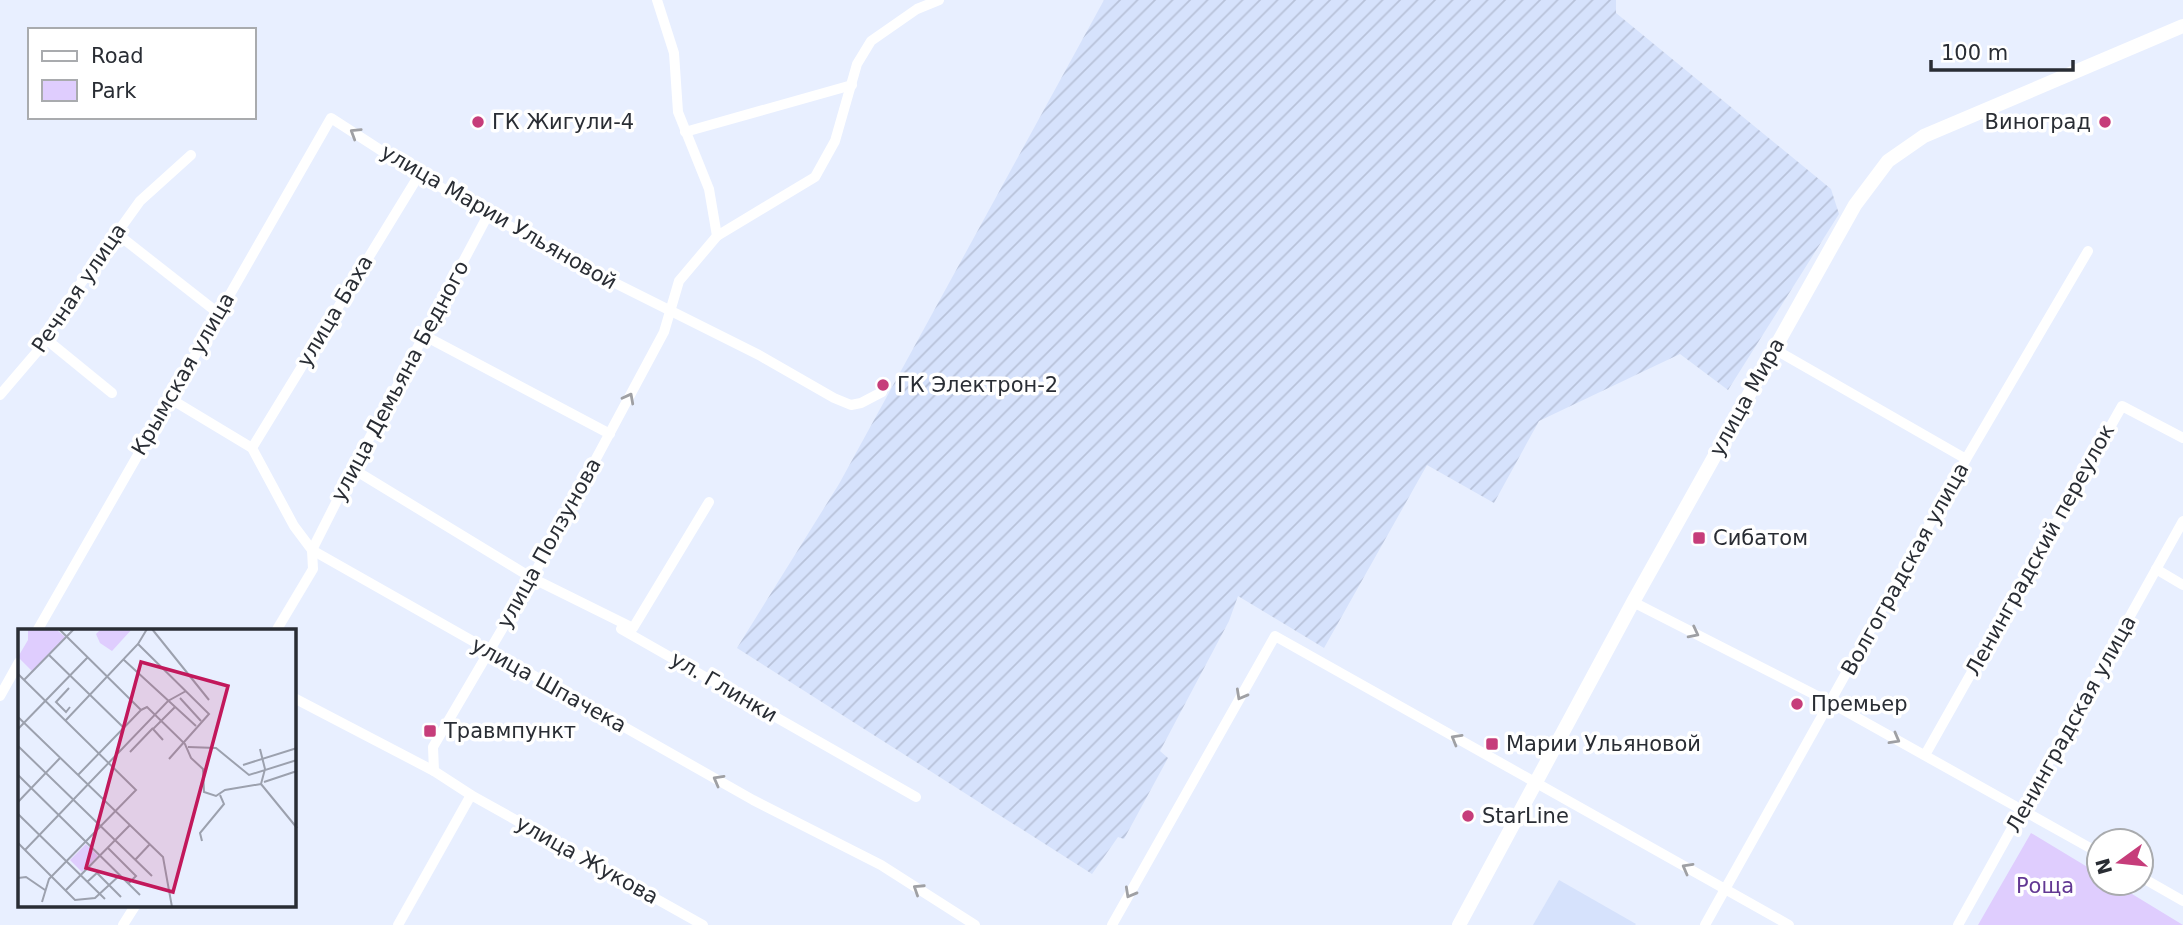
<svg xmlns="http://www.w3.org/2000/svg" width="2183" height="925" viewBox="0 0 2183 925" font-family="'DejaVu Sans',sans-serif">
	<defs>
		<pattern id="industrial-furrows" width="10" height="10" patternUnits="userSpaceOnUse" patternTransform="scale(1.75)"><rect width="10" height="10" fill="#d6e2fc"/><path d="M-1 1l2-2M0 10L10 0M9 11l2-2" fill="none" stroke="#b8c2d9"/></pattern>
	</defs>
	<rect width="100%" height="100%" fill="#e8efff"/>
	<polygon fill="#d6e2fc" points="1559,880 1636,924 1635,925 1533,925"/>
	<polygon fill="url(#industrial-furrows)" points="1104,0 1616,0 1616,13 1831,189 1839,214 1728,390 1680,354 1539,421 1494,503 1427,465 1324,648 1238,596 1229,621 1160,751 1168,758 1124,839 1118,837 1092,874 737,648 839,484"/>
	<polygon fill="#dfcdfe" points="2031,833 2099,874 2099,883 2114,883 2183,925 1978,925"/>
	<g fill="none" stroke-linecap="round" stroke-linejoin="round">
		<g stroke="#fff" stroke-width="10">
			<polyline points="657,0 674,53 678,112 709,189 717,236"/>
			<polyline points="685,132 852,85"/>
			<polyline points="116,233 218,313"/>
			<polyline points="425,336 610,434"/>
			<polyline points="47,340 112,393"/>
			<polyline points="1774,349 1966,459"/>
			<polyline points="0,395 47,340 48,329 140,201 191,155"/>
			<polyline points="169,398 252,448 294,526 312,550 753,800 881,865 975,925"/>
			<polyline points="252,448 419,175"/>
			<polyline points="353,469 532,578 633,628 709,502"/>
			<polyline points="2156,569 2183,585"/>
			<polyline points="1633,602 1831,703 2099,853"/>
			<polyline points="621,629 916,797"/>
			<polyline points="37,631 331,118 419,175 571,261 759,355 834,398 851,405 861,403 882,392"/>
			<polyline points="276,631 313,569 312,550 353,469 489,213"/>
			<polyline points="0,696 19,662"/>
			<polyline points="294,698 434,771"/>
			<polyline points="1925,755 2122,406 2183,438"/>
			<polyline points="2141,877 2183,901"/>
			<polyline points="123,925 135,906"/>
			<polyline points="398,925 471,795"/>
			<polyline points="703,925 471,795 434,771 433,747 532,578 664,332 679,281 717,236 815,177 835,141 857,64 871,41 917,9 939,0"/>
			<polyline points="1112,925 1275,636 1789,925"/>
			<polyline points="1705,925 1966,459 2088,251"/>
			<polyline points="1958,925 2183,521"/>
		</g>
		<polyline stroke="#fff" stroke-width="14" points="1459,925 1633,602 1855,205 1888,161 1924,136 2183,26"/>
	</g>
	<defs><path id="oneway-chevron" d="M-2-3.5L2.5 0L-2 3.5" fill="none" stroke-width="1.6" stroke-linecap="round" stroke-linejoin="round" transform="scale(1.75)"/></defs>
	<g stroke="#9fa0a4">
		<use href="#oneway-chevron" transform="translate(355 133) rotate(-148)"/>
		<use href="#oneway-chevron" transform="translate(629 398) rotate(-62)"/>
		<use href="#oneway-chevron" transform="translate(1694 633) rotate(27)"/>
		<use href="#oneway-chevron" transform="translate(1241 695) rotate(119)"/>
		<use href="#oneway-chevron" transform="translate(1456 739) rotate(-150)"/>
		<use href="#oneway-chevron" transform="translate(1895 739) rotate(29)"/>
		<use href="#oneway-chevron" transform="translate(718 780) rotate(-151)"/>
		<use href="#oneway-chevron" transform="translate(1687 868) rotate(-151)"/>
		<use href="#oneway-chevron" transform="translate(918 889) rotate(-147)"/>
		<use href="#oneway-chevron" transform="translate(1130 893) rotate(119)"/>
	</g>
	<g fill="#c63d7a" stroke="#fff" stroke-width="2.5">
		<circle cx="478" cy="122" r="7"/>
		<circle cx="2105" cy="122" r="7"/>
		<circle cx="883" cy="385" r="7"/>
		<rect x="1692" y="531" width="14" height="14" rx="3.5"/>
		<circle cx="1797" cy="704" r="7"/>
		<rect x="423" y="724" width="14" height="14" rx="3.5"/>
		<rect x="1485" y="737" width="14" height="14" rx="3.5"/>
		<circle cx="1468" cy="816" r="7"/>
	</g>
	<g text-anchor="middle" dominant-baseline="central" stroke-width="7" stroke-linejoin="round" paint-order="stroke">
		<g font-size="21" fill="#292d34" stroke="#fff" text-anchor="start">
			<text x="492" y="122">ГК Жигули-4</text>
			<text x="2091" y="122" text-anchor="end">Виноград</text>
			<text x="897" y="385">ГК Электрон-2</text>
			<text x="1713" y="538">Сибатом</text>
			<text x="1811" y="704">Премьер</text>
			<text x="444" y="731">Травмпункт</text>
			<text x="1506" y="744">Марии Ульяновой</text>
			<text x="1482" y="816">StarLine</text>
		</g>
		<g font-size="21" fill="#292d34" stroke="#fff">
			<text transform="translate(499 217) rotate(30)">улица Марии Ульяновой</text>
			<text transform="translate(79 288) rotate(-56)">Речная улица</text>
			<text transform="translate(335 311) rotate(-59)">улица Баха</text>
			<text transform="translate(183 374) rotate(-60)">Крымская улица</text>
			<text transform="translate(400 381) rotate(-62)">улица Демьяна Бедного</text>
			<text transform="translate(1747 397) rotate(-61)">улица Мира</text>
			<text transform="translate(549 543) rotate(-61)">улица Ползунова</text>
			<text transform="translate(2040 550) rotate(-61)">Ленинградский переулок</text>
			<text transform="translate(1905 569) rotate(-61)">Волгоградская улица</text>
			<text transform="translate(549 685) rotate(29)">улица Шпачека</text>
			<text transform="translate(724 687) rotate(30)">ул. Глинки</text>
			<text transform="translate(2071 724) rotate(-61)">Ленинградская улица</text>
			<text transform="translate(587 860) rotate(29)">улица Жукова</text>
		</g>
		<g font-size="21" fill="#623893" stroke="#fff">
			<text x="2045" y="886">Роща</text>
		</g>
	</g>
	<g transform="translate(18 629)">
		<rect width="278" height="278" fill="#e8efff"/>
		<path d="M10 0H38L47 8 14 42 0 28 10 11ZM83 0H114L94 22 82 14 78 5ZM68 215 80 227 64 243 52 231Z" fill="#dfcdfe"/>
		<path fill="none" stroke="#9ca1ae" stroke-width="2" d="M41 0 123 81M134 0 191 71M120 15 191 85 151 130M31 26 106 99M106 31 178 97M0 45 118 161 31 250 24 273M6 51 56 0M51 59 38 73 48 83 52 78M162 69 183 92M123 81 129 78 167 115 173 129 185 140 186 163 198 167 207 161 243 155M0 88 145 228 154 278M48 91 120 15 129 0M0 100 69 29M145 111 135 100 157 78M0 117 134 247M170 118 198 119 231 146 279 131M242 120 247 140 243 155M112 123 135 99M225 136 279 119M0 146 122 266M60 146 123 81M246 153 279 142M243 155 279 199M0 173 42 129M0 185 87 270M184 212 182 204 206 175 202 166M0 214 57 271 77 269 102 246M90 219 118 247 111 254M7 221 150 72 168 62M117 231 132 215M0 249 8 248 27 261M69 253 79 244 103 268M48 261 112 196"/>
		<path fill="#c2185b" fill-opacity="0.15" stroke="#c2185b" stroke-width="3.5" d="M123 33 210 57 155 263 68 239Z"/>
		<rect width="278" height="278" fill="none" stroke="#292d34" stroke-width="3.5"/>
	</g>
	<rect x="28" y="28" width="228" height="91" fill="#ffffff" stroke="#a9abae" stroke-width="2"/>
	<rect x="42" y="51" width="35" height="10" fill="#ffffff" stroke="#a9abae" stroke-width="2"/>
	<text x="91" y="63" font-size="21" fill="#292d34">Road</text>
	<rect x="42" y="80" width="35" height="21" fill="#dfcdfe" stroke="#a9abae" stroke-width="2"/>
	<text x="91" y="98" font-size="21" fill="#292d34">Park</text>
	<g transform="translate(2120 862) rotate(255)"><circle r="33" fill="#ffffff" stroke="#a9abae" stroke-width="2"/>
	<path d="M0-5L12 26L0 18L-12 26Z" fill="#c63d7a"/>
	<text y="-10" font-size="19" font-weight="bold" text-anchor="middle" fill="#292d34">N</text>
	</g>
	<path d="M1931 60v10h142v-10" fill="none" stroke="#292d34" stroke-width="3.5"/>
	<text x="1941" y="60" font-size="21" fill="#292d34" stroke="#ffffff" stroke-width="5" paint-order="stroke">100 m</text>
</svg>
